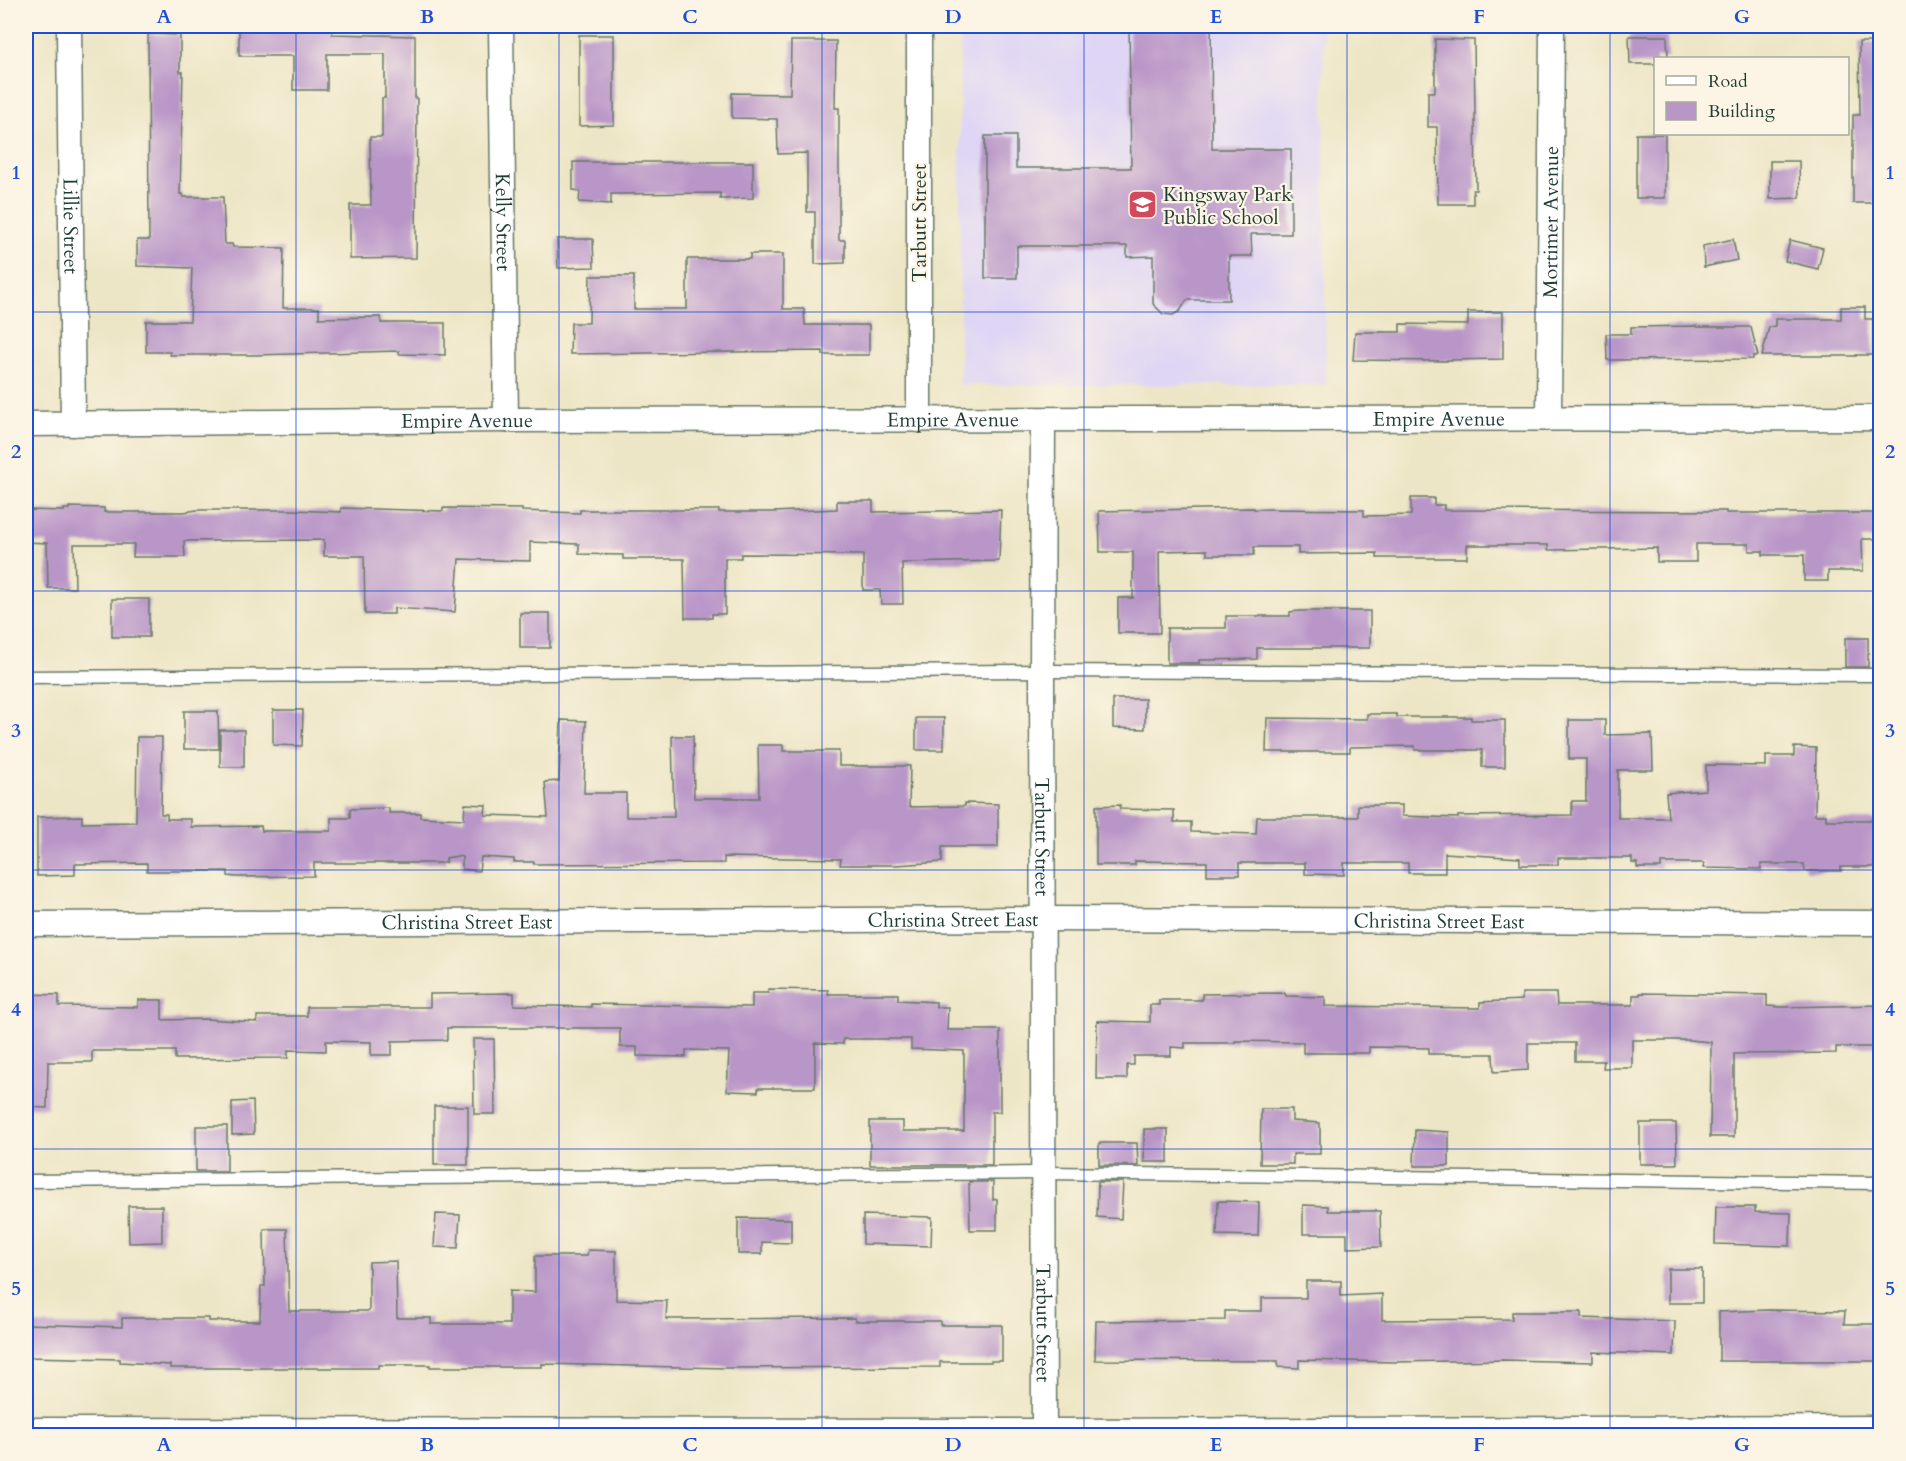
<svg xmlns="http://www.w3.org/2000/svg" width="1906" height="1461" viewBox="0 0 1906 1461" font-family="Cardo,serif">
	<rect width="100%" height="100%" fill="#fcf5e5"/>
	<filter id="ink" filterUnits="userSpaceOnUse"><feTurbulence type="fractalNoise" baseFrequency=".0167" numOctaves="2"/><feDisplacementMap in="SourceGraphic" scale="12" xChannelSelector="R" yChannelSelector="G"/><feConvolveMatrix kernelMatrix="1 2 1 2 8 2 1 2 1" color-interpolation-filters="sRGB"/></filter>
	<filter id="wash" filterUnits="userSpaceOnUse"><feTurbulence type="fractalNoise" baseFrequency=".008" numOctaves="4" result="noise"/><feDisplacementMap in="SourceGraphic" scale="24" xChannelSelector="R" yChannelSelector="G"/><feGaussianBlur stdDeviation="1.35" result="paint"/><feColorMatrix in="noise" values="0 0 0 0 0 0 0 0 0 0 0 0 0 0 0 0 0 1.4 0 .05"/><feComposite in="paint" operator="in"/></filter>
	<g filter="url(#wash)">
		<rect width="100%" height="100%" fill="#ede6c6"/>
		<polygon fill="#dfd5f5" points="960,26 1323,26 1326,385 960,385"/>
		<g id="blocks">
			<g fill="#b996c8">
				<polygon points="239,26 332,26 332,34 415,36 415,98 417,98 416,258 350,259 350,205 371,205 370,137 382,137 382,98 385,98 385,54 327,54 327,90 293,90 293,56 239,56"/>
				<polygon points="1129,26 1211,26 1212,149 1291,149 1291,234 1251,234 1252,256 1229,256 1229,300 1187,300 1180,311 1173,315 1163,314 1153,304 1153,256 1127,257 1127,246 1017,246 1017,278 985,278 985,136 1016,136 1016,168 1131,168"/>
				<polygon points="148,34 180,35 180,72 183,72 180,194 183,194 183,197 223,197 225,244 232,244 233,247 284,248 283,308 319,308 319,318 381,317 381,323 445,323 445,355 399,354 399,351 255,355 170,355 170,352 146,352 146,321 190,321 192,268 137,266 137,240 149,240"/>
				<polygon points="579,35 614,35 614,125 579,126"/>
				<polygon points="1629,36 1667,36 1668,58 1656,58 1656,64 1630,64"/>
				<polygon points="1435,39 1474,40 1476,190 1473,190 1473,204 1438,204 1437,127 1428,127 1428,92 1435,92"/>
				<polygon points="791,41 836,41 835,108 839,108 839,240 845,240 845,263 815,264 815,212 807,212 807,153 778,154 777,119 732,118 732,93 790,94"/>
				<polygon points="1859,42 1881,42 1881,203 1853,203 1853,115 1860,115"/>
				<rect x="1636" y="134" width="29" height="64"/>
				<polygon points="1770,161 1799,161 1800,198 1770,199"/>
				<polygon points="573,162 753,162 753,198 720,199 720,193 611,194 611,204 579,202 580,191 573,190"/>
				<polygon points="557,239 593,239 594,267 558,268"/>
				<polygon points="1733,239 1737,260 1704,267 1703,246"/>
				<polygon points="1790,240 1823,248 1818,269 1785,261"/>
				<polygon points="750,254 783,254 783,309 804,309 805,325 869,325 869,355 823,355 823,351 570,354 571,323 589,323 590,276 634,276 634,309 687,309 687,259 750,259"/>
				<polygon points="1841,307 1865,307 1865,319 1873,319 1873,355 1856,355 1856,356 1762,356 1769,327 1775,326 1775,319 1841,319"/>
				<polygon points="1468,312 1503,312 1503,359 1447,360 1447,361 1353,360 1355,332 1400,332 1400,324 1468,325"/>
				<polygon points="1697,326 1697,327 1751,327 1758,356 1753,356 1753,359 1607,360 1606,334 1631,334 1631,327"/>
				<polygon points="1411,498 1434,498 1434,505 1444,505 1444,510 1726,511 1726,513 1881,513 1881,539 1862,539 1863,571 1828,571 1828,581 1804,581 1804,555 1763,555 1763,551 1749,551 1749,544 1696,544 1696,562 1657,562 1657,548 1548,550 1548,545 1467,545 1467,558 1377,558 1377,553 1298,554 1298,547 1254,547 1254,555 1207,555 1207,550 1159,551 1160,633 1118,633 1118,598 1133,598 1133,552 1100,552 1099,511 1254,508 1254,509 1364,510 1364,516 1411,515"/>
				<polygon points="837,501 873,501 873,512 1001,510 999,561 902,563 903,604 881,604 880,590 863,590 863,555 741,554 741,558 725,558 725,614 712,614 712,618 685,618 684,559 623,559 623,555 579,554 579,544 530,542 530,561 459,559 455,612 394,608 394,614 365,614 364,556 324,556 324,540 184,541 185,557 133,557 134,544 74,544 75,588 48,588 47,543 26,542 26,510 64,511 64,509 69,509 69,507 104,508 104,512 184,512 197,510 293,510 341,512 341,508 443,511 443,508 522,509 522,511 580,513 580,510 719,510 719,512 773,512 837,509"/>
				<rect x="112" y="599" width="37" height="38"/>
				<polygon points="1300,611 1370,611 1370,648 1257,648 1257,659 1199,660 1199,663 1167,663 1167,628 1226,628 1226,616 1290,616 1290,612"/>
				<rect x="520" y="613" width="30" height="35"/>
				<rect x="1845" y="638" width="23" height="29"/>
				<polygon points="1113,699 1145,699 1145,729 1113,728"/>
				<polygon points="273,710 303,710 302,746 273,745"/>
				<polygon points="184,711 218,711 219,749 184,749"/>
				<polygon points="1367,714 1397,714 1397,717 1471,717 1471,720 1505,720 1505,767 1482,767 1482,750 1415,750 1415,746 1350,747 1350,752 1266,752 1267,718 1367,719"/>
				<rect x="916" y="718" width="28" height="32"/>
				<polygon points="561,720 586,721 584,793 626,793 626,817 674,817 672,736 693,736 694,798 759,798 758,745 783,745 783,751 839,751 839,766 910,766 909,807 965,806 965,803 998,804 998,847 942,847 942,862 896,865 840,865 841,859 724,857 724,863 534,864 534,862 514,862 514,859 481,857 479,871 462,869 462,857 458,856 446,858 446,863 314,863 314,876 236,877 228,876 228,871 147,871 147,863 75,864 75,875 37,876 37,817 82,816 82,823 136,822 137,737 162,737 161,814 167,814 167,819 191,819 191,827 261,826 262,831 331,831 331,818 350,818 350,809 389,808 389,813 420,813 420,817 464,819 465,804 486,805 485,815 548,817 545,782 559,781"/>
				<polygon points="1569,720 1605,720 1605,735 1652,734 1653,770 1618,770 1618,818 1668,818 1666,793 1706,790 1706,765 1766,766 1766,756 1794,756 1794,747 1816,748 1815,815 1826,815 1826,820 1881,820 1881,863 1874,862 1874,867 1841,867 1841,871 1805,871 1804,864 1761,864 1761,869 1703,868 1704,863 1661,863 1661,868 1637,868 1637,863 1632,863 1632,858 1558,858 1558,865 1520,865 1520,858 1445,853 1445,873 1408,873 1408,863 1344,863 1344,875 1305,874 1305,863 1239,863 1239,875 1207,875 1207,862 1135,861 1135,865 1096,865 1096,806 1120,805 1120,809 1174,810 1174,822 1191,822 1191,832 1256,834 1257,817 1358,817 1358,805 1402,805 1402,816 1458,818 1458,816 1572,815 1572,801 1586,801 1586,759 1569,759"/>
				<rect x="220" y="730" width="24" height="37"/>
				<polygon points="768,989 828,990 828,994 898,994 898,1000 936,1002 936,1007 948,1007 947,1030 1000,1030 1000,1112 992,1112 992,1165 870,1165 870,1121 903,1121 903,1131 964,1131 964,1051 911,1049 911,1039 843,1039 843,1044 815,1043 815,1088 758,1088 758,1092 727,1091 729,1051 686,1050 686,1057 637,1056 637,1047 620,1047 620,1028 447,1028 447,1040 392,1041 392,1055 371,1055 371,1042 326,1041 326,1051 288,1050 288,1058 175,1059 175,1051 92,1051 92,1062 48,1062 47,1108 26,1107 26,994 59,995 59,1006 138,1007 138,1000 162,1000 162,1020 205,1019 257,1022 257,1016 307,1016 307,1007 430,1007 430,994 514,993 514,1005 591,1007 591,1004 752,1007 752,993 768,993"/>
				<polygon points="1285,993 1286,996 1325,997 1325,1006 1480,1008 1480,1002 1522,1000 1522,993 1556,993 1557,1005 1633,1005 1633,995 1640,995 1640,993 1767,995 1767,1006 1782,1007 1881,1005 1881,1047 1836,1047 1836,1053 1734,1054 1734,1137 1710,1137 1711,1042 1689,1040 1632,1040 1632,1068 1603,1068 1604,1061 1575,1061 1575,1043 1528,1043 1528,1070 1494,1072 1493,1054 1429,1054 1429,1048 1369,1047 1369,1053 1303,1053 1303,1042 1235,1041 1235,1043 1185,1043 1185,1048 1171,1047 1171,1056 1134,1056 1134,1065 1127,1065 1127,1079 1096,1079 1097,1021 1150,1022 1150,1005 1159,1005 1159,1000 1202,1000 1202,994"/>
				<polygon points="473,1039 494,1039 495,1114 474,1114"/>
				<polygon points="253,1101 254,1134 232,1135 232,1102"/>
				<rect x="434" y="1106" width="34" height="59"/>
				<polygon points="1261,1109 1292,1109 1292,1121 1320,1123 1320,1154 1293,1154 1293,1164 1260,1164"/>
				<polygon points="1640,1123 1676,1123 1677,1164 1640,1164"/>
				<rect x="196" y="1126" width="31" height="45"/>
				<rect x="1144" y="1129" width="24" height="33"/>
				<polygon points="1415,1130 1449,1132 1449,1166 1414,1166"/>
				<polygon points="1099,1143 1137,1143 1138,1166 1099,1165"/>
				<polygon points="969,1182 993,1182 993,1200 997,1199 997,1230 970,1230"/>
				<polygon points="1098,1182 1123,1182 1121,1219 1097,1217"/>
				<polygon points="1218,1201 1259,1202 1258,1236 1217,1235"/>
				<polygon points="1303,1205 1328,1206 1328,1211 1380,1211 1381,1247 1347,1248 1347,1234 1303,1234"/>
				<polygon points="128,1206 162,1206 162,1242 129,1243"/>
				<polygon points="1716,1207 1755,1207 1755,1212 1791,1213 1790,1246 1715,1244"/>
				<polygon points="436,1214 460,1215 458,1248 434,1247"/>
				<polygon points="863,1215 932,1217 931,1246 863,1244"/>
				<polygon points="738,1218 791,1219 791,1243 762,1242 762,1254 738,1254"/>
				<polygon points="264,1229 287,1229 289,1311 369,1311 369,1262 396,1261 397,1318 431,1318 431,1324 509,1324 509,1291 535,1292 535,1256 587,1256 588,1250 616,1251 616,1300 667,1301 666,1319 855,1318 855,1321 940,1321 940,1325 1002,1325 1002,1361 991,1361 991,1362 940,1362 940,1367 728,1368 542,1364 542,1367 430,1367 430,1365 378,1365 378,1368 170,1368 170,1365 120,1362 120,1359 26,1357 26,1324 122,1327 122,1318 209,1318 209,1321 260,1321 261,1286 265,1286"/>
				<rect x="1668" y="1269" width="34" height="34"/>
				<polygon points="1306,1281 1341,1281 1341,1296 1382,1294 1382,1320 1512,1319 1512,1312 1581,1312 1581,1318 1675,1321 1674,1355 1593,1352 1593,1362 1504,1360 1395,1362 1299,1360 1299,1368 1278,1367 1278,1361 1095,1360 1096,1321 1225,1320 1225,1311 1262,1311 1262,1298 1306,1298"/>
				<polygon points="1767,1310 1845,1311 1844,1324 1881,1324 1881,1361 1719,1361 1719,1312"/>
			</g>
		</g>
	</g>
	<g filter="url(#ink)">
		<use href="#blocks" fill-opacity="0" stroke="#677867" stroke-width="1.5"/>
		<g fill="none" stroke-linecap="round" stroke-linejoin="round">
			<defs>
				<g id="service">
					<polyline points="26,677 1042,671 1880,675"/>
					<polyline points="26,1181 1045,1173 1880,1183"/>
				</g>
				<g id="minor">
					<path id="s1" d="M69 26 73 424"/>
					<path id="s2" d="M501 26 506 420"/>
					<polyline points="919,26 919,420"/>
					<path id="s3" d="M1549 418 1552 26"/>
					<path id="s4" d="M1043 420 1042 671 1044 1436"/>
					<path id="s5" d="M26 424 506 420 1880 418"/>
					<path id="s6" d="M26 924 1044 919 1880 923"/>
					<polyline points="26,1430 1044,1431 1880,1428"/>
				</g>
			</defs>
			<use href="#service" stroke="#677867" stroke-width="15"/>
			<use href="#minor" stroke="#677867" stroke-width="27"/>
			<use href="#service" stroke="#fff" stroke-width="12"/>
			<use href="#minor" stroke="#fff" stroke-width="24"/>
		</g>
	</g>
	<path fill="none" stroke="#1d4ed8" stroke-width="1.5" stroke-opacity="0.55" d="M296 26V1436M559 26V1436M822 26V1436M1084 26V1436M1347 26V1436M1610 26V1436M26 312H1880M26 591H1880M26 870H1880M26 1149H1880"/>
	<defs>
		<symbol id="school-square" viewBox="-11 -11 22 22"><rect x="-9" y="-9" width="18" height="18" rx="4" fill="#d1495b" stroke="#fcf5e5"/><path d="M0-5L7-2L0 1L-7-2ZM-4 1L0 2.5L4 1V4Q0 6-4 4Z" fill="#fff"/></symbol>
	</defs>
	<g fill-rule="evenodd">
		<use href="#school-square" x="1126" y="188" width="33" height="33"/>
	</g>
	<g text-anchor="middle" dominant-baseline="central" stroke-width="4.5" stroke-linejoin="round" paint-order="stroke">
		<g font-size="20" fill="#1f3d34" stroke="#fcf5e5" text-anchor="start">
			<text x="1163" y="194">Kingsway Park<tspan x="1163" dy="23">Public School</tspan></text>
		</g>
		<g font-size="20" fill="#1f3d34" stroke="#fcf5e5">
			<text stroke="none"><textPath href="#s3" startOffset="196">Mortimer Avenue</textPath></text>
			<text stroke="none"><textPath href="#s2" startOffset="196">Kelly Street</textPath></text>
			<text transform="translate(919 223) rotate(-90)">Tarbutt Street</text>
			<text stroke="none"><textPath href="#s1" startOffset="200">Lillie Street</textPath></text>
			<text stroke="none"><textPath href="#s5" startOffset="1413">Empire Avenue</textPath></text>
			<text stroke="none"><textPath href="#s5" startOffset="441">Empire Avenue</textPath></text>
			<text stroke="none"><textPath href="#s5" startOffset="927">Empire Avenue</textPath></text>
			<text stroke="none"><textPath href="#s4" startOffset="417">Tarbutt Street</textPath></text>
			<text stroke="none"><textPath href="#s6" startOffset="927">Christina Street East</textPath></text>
			<text stroke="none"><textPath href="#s6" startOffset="1413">Christina Street East</textPath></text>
			<text stroke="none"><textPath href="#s6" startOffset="441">Christina Street East</textPath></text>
			<text stroke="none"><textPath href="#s4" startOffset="903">Tarbutt Street</textPath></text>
		</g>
	</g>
	<rect width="1906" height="1461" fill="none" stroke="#fcf5e5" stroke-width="66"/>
	<rect x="1654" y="57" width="195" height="78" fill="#fcf5e5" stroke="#a4ab9e" stroke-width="1.5"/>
	<rect x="1666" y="76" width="30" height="9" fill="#ffffff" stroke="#a4ab9e" stroke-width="1.5"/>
	<text x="1708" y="87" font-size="18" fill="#1f3d34">Road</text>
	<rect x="1666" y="102" width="30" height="18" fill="#b996c8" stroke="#a4ab9e" stroke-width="1.5"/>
	<text x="1708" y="117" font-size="18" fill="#1f3d34">Building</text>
	<rect x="33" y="33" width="1840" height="1395" fill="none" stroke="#1d4ed8" stroke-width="2"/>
	<g font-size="20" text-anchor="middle" font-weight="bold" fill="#1d4ed8">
		<text x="164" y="23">A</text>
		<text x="427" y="23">B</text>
		<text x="690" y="23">C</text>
		<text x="953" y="23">D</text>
		<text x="1216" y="23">E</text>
		<text x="1479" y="23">F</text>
		<text x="1742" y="23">G</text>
		<text x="16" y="179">1</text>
		<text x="1890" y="179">1</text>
		<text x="16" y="458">2</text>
		<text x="1890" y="458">2</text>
		<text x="16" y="737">3</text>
		<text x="1890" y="737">3</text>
		<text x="16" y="1016">4</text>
		<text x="1890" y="1016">4</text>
		<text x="16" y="1295">5</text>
		<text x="1890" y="1295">5</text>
		<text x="164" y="1451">A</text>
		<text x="427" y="1451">B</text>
		<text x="690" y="1451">C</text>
		<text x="953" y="1451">D</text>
		<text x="1216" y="1451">E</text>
		<text x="1479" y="1451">F</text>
		<text x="1742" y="1451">G</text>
	</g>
</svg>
